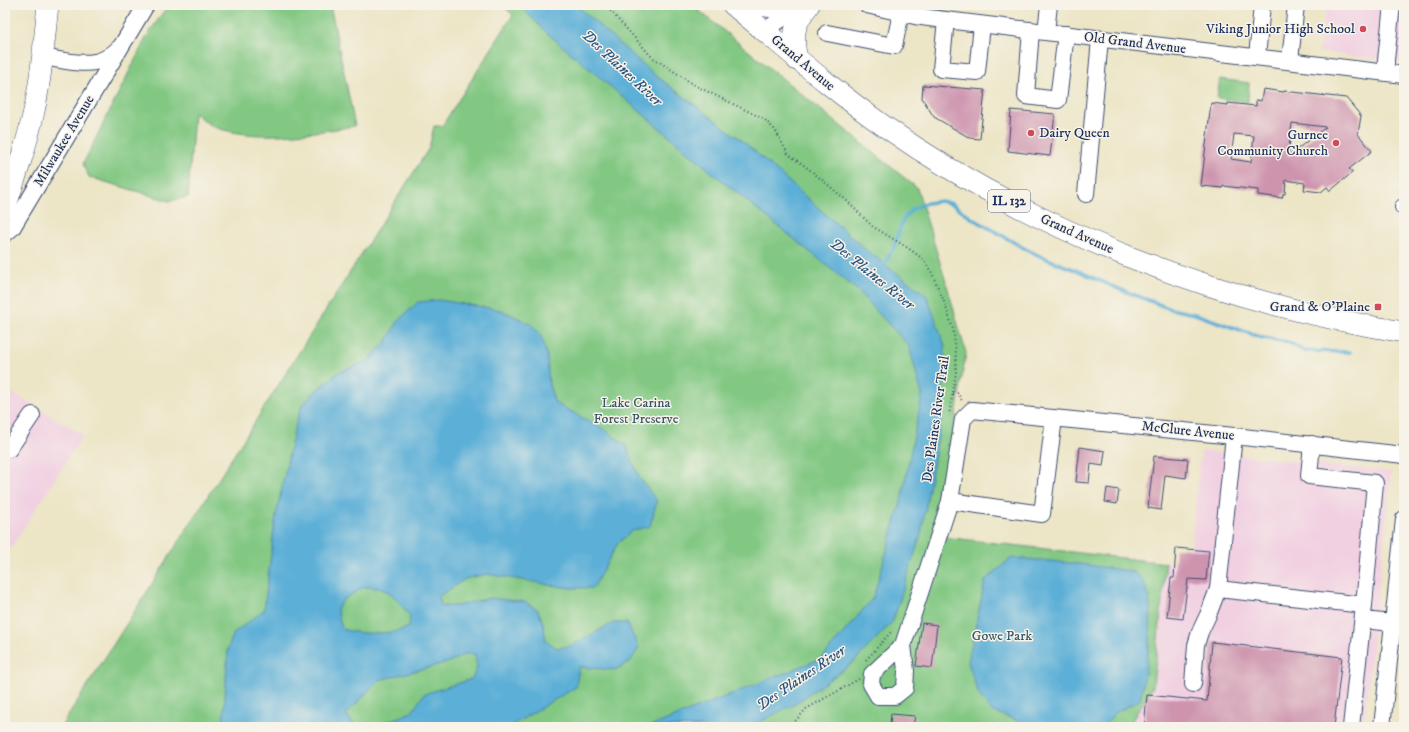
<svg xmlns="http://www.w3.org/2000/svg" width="1409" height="732" viewBox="0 0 1409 732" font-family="'IM FELL DW Pica',serif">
	<rect width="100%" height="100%" fill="#f7f3e8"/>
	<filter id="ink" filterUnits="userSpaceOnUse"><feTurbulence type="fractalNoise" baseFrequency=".025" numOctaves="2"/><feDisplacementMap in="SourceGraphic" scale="8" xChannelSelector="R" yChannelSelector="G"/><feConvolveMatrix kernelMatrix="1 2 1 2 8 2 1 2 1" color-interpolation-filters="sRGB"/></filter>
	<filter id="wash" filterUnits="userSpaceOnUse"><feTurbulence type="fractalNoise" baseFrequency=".012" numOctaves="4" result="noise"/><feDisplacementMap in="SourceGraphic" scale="16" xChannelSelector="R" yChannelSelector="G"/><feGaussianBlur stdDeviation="0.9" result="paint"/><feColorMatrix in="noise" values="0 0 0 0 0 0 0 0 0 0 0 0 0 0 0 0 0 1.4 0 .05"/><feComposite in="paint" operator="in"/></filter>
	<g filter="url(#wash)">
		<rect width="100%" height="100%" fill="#ece5c6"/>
		<g fill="#f1d0e2">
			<polygon points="1326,5 1404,5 1404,62 1319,52"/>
			<polygon points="5,389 83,435 5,557"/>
			<polygon points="1201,451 1391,472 1364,727 1128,727 1153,686 1166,563 1175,564 1176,548 1191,549"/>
		</g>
		<g fill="#82c883" stroke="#4e7c70">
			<path d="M168 5H330L355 126C311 133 257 142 214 127 207 124 200 117 194 113L188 197 169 201 89 177 83 164 147 36Z"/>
			<polygon points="502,5 692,5 917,188 946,282 966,353 939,520 935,536 1166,563 1153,686 1128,727 61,727 429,148 434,126 442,126 513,15"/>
			<polygon points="902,5 951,5 947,11 941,12"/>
			<polygon points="1220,79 1249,83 1248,102 1217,98"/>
		</g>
		<g fill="#5bafd7" stroke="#3b6f9a" fill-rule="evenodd">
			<polygon points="519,5 576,5 655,75 744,142 866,250 927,296 945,346 941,421 921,534 893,621 853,663 796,703 750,727 649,727 822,658 873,598 901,502 922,395 909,346 856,289 721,180 547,33"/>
			<path d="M439 300 501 310 531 324 541 336 547 356 549 385 555 403 602 428 626 445 639 477 657 501 650 526 632 531 618 543 593 588H569L486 574 465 579 439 596 441 606H456L490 598 525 602 538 610 543 622 546 641 557 648 570 646 613 623H627L639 648 630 662 615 670 579 667 576 687 509 727H372L412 712 424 694 472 679 477 668 475 654H466L447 663 379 680 346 714 356 727H223L228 648 234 633 264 610 275 521 294 430 302 405 320 387 339 372 367 361 385 343 399 320 418 302ZM364 587C392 587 394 597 410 616L409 627C392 635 360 635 342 629L337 609 344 599Z"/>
			<path d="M1011 558C1044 560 1076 563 1108 568 1115 569 1129 570 1135 573 1164 590 1145 673 1140 700L1115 713 1103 727H1027L1021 722 991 711 978 693 968 662 985 581Z"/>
		</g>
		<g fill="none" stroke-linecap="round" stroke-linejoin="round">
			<polyline stroke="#5bafd7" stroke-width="3.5" points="882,268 893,249 903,220 912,209 927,203 941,201 952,204 970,217 1022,247 1042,257 1083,273 1114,287 1171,309 1195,314 1263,338 1288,342 1304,351 1350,352"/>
		</g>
		<g id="blocks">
			<g fill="#ce94af" fill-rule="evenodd">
				<polygon points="923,85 985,90 980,139 970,138 934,117 922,98"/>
				<path d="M1263 89 1284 92V91L1346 98 1361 116 1358 134 1372 151 1349 169 1353 172 1330 191 1327 187 1321 192 1304 190 1305 183 1286 180 1285 194H1283L1282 198 1258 195V190L1223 186V188L1201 186 1211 103 1228 105V103L1256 106V100L1261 101ZM1292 123 1326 127 1288 156ZM1234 134 1254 136 1251 162 1231 159Z"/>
				<polygon points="1011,110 1055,114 1050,156 1008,151"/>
				<polygon points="1080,447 1105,451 1103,466 1091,464 1089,483 1076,482"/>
				<polygon points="1154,456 1188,459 1186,478 1165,475 1161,510 1148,508"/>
				<polygon points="1107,488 1119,490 1117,504 1105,502"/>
				<polygon points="1176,548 1209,551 1206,580 1188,579 1183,619 1167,617 1171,578 1174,578"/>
				<polygon points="922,623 937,625 932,668 916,666"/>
				<polygon points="1212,642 1342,657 1334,727 1144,727 1147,695 1207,701"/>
				<polygon points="891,714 915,716 913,726 890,724"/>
			</g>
		</g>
	</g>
	<g filter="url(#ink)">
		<use href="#blocks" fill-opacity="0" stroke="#3a4a6e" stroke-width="1"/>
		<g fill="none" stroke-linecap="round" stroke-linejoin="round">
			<defs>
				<g id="minor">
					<polyline points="867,5 915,16 929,18 1404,75"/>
					<polyline points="946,20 941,69 977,72 982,25"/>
					<polyline points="1031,30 1026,96 1058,100 1066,34"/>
					<polyline points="764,31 799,7"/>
					<polyline points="1046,32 1049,5"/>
					<polyline points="827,33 894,46 901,13"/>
					<path d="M43 57C62 60 88 68 106 58 110 56 115 52 119 48"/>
					<polyline points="1257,57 1262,5"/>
					<polyline points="1290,60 1296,5"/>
					<polyline points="1386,72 1386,60 1392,5"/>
					<polyline points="1086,194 1100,39"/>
					<polyline points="1403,207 1404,207"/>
					<polyline points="5,234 12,228 146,5"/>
					<polyline points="1054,418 1042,514 950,501 963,419 972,410 1234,436 1404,455"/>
					<polyline points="9,449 32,415"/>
					<polyline points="1218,589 1364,605 1375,483 1309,476 1312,444"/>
					<polyline points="1363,620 1393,623"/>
					<polyline points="903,645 872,674 871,684 878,696 895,696 905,688 906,671 903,645 950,501"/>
					<polyline points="1193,684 1196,645 1200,632 1208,615 1218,589 1234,436"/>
					<polyline points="1351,727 1364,605"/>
					<polyline points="1382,727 1404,519"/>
				</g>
				<g id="major">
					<path d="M733 5C783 46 831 89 884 126 1037 233 1221 303 1404 332"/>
					<polyline points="760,5 794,10"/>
					<path d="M797 60C792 35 793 25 809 5"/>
					<path d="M5 208C16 176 27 144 34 111 42 76 44 40 48 5"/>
				</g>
			</defs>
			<use href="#minor" stroke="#3a4a6e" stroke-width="18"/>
			<use href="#major" stroke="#3a4a6e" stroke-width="22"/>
			<g stroke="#3a4a6e" stroke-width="2" stroke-dasharray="1 3" stroke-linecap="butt">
				<polyline points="605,5 652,57 696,86 764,119 775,130 788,154 809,169 846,200 872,226 908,248 923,259 932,273 945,304 953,329 956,353 956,373 949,415"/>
				<polyline points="953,394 958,393 962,401"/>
				<polyline points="866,660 892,631"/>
				<polyline points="790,727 806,709 859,679"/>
			</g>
			<use href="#minor" stroke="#fff" stroke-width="16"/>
			<use href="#major" stroke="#fff" stroke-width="21"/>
		</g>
	</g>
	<g fill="#d1495b" stroke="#f7f3e8" stroke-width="1.5">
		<circle cx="1363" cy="29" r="4"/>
		<circle cx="1031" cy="133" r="4"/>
		<circle cx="1336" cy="143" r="4"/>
		<rect x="1374" y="303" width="8" height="8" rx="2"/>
	</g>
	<g text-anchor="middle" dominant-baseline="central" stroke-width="3" stroke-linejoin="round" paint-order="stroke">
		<rect fill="#f7f3e8" stroke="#5d6a87" stroke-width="1" x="988" y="190" width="42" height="22" rx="3"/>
		<g font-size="13" font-weight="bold" fill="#1b2f5e">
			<text x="1009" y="201">IL 132</text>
		</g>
		<g font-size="14" fill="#1b2f5e" stroke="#f7f3e8" text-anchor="end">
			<text x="1355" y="29">Viking Junior High School</text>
			<text x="1039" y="133" text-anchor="start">Dairy Queen</text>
			<text x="1328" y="135">Gurnee<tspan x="1328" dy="16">Community Church</tspan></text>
			<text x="1370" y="307">Grand &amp; O'Plaine</text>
		</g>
		<g font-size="14" fill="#1b2f5e" stroke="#f7f3e8">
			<text transform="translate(1135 43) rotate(7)">Old Grand Avenue</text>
			<text transform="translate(803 63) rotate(40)">Grand Avenue</text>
			<text transform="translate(64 141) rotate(-59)">Milwaukee Avenue</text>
			<text transform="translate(1077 234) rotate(24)">Grand Avenue</text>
			<text transform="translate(936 419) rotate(-82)">Des Plaines River Trail</text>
			<text transform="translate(1188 431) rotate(6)">McClure Avenue</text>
		</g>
		<g font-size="14" fill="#355567" stroke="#f7f3e8">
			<text x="636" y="403">Lake Carina<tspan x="636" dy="16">Forest Preserve</tspan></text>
			<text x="1002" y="636">Gowe Park</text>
		</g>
		<g font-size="15" font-style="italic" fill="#2e5582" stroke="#f7f3e8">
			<text transform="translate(622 68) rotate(43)">Des Plaines River</text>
			<text transform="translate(872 274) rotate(39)">Des Plaines River</text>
			<text transform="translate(801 678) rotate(-34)">Des Plaines River</text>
		</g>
	</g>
	<rect width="1409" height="732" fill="none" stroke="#f7f3e8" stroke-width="20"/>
</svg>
